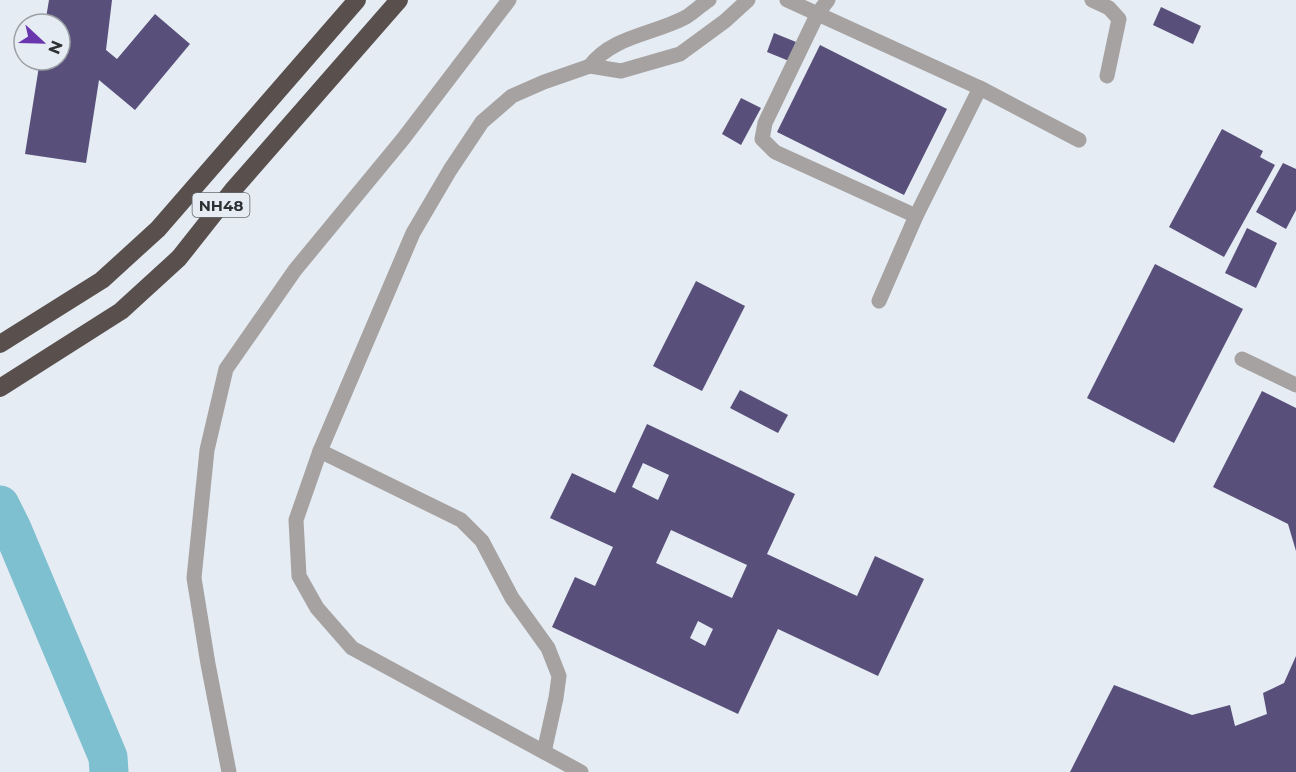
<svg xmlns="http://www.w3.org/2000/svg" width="1296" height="772" viewBox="0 0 1296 772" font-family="Montserrat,sans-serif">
	<rect width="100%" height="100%" fill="#e5ecf3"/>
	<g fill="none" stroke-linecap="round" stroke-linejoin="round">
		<polyline stroke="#7ebfd0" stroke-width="39" points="0,505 12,529 108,757 109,772"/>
	</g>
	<g fill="#584f7a" fill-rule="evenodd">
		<polygon points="49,0 112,0 106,50 117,59 155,14 190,44 135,110 99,80 86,163 25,154 40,60 60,60 60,24 45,24"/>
		<polygon points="1161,7 1201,26 1193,44 1153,25"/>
		<polygon points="774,33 796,42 789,61 767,52"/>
		<polygon points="820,45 947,109 904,195 777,132"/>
		<polygon points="741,98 761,108 741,145 722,134"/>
		<polygon points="1222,129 1263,151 1260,157 1275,165 1224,257 1169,227"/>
		<polygon points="1283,163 1296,169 1296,210 1286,229 1256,212"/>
		<polygon points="1247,228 1277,243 1256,288 1225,273"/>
		<polygon points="1155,264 1243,309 1174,443 1087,398"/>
		<polygon points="696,281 745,306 702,391 653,366"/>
		<polygon points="740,390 788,415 778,433 730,408"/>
		<polygon points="1262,391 1296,408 1296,551 1288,524 1213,487"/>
		<path d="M647 424 795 494 767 554 857 596 875 556 924 579 878 676 778 629 738 714 552 627 575 577 595 586 613 547 550 518 572 473 615 493ZM643 463 669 475 658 500 632 487ZM671 530 747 565 732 598 656 563ZM698 621 713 629 705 646 690 638Z"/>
		<polygon points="1296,656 1296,772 1070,772 1114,685 1192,715 1230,705 1235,726 1267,714 1263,693 1284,683"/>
	</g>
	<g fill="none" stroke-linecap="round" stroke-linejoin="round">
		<g stroke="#a6a2a1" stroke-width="15">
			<polyline points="787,0 980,88 1079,140"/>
			<polyline points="828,0 818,13 765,123 762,139 775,152 916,216"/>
			<polyline points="1092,0 1109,8 1119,19 1107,76"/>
			<path d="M590 66C612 36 655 34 686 17 694 12 701 5 709 0"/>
			<polyline points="879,301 916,216 980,88"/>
			<polyline points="1242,359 1296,385"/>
			<polyline points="320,451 461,520 482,541 512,598 548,648 559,676 556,698 544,752"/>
			<polyline points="229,772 208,664 194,578 207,450 226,369 295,270 403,139 509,0"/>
			<polyline points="581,772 352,648 317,608 299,576 296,520 320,451 413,233 450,170 482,122 512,96 544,82 590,66 621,71 680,54 725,21 748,0"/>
		</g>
		<g stroke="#59504e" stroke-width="18">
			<polyline points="0,344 102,280 158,229 357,0"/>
			<polyline points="0,388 121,311 179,258 232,191 399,0"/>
		</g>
	</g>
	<g text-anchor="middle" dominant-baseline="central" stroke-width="6" stroke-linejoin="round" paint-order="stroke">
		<rect fill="#e5ecf3" stroke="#65696d" stroke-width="1.5" x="192.5" y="193" width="57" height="24" rx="4.5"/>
		<g font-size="15" font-weight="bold" fill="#2e3133">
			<text x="221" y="205">NH48</text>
		</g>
	</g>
	<g transform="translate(42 42) rotate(112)"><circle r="28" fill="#e5ecf3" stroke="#9ca1a6" stroke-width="1.5"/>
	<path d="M0-4.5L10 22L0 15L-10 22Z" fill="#6936ad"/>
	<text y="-9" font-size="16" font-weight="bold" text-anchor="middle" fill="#2e3133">N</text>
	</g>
</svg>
